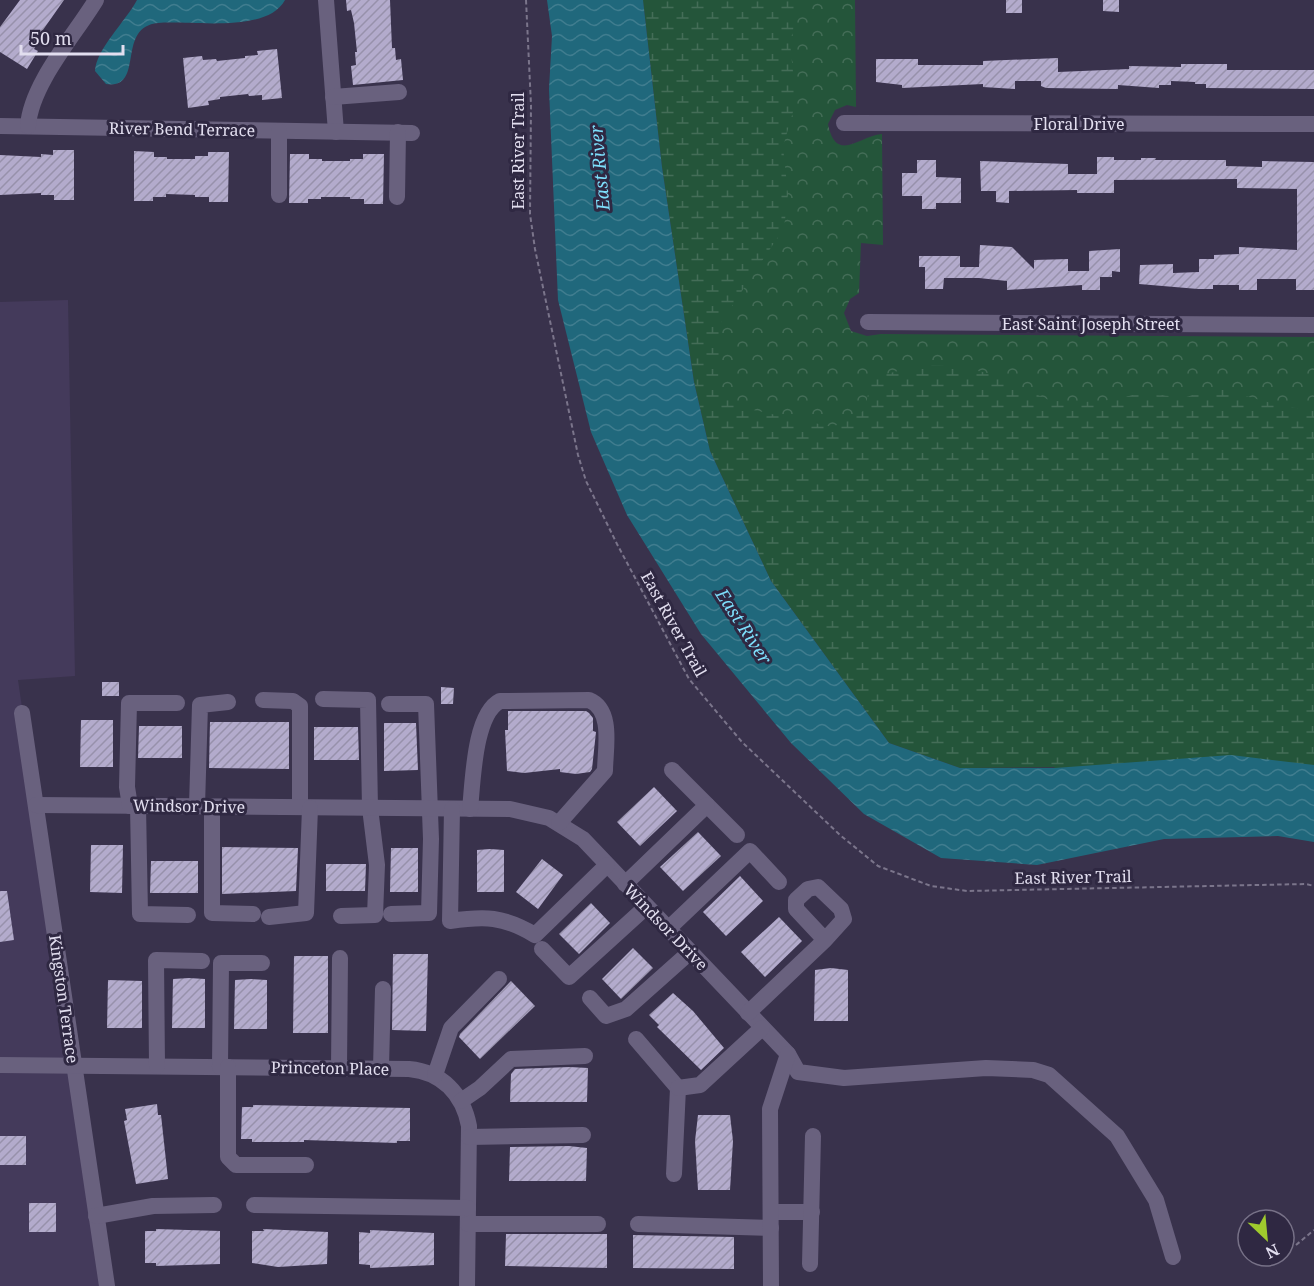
<svg xmlns="http://www.w3.org/2000/svg" width="1314" height="1286" viewBox="0 0 1314 1286" font-family="'Noto Serif',serif">
	<defs>
		<pattern id="forest-crowns" width="20" height="18" patternUnits="userSpaceOnUse" patternTransform="scale(1.5)"><rect width="20" height="18" fill="#24553a"/><path d="M2 6a3 3 0 1 1 6 0M12 15a3 3 0 1 1 6 0" fill="none" stroke="#446d57"/></pattern>
		<pattern id="wetland-marsh" width="20" height="14" patternUnits="userSpaceOnUse" patternTransform="scale(1.5)"><rect width="20" height="14" fill="#24553a"/><path d="M1 5h8M5 5V1M11 12h8M15 12V8" fill="none" stroke="#446d57"/></pattern>
		<pattern id="water-waves" width="16" height="10" patternUnits="userSpaceOnUse" patternTransform="scale(1.5)"><rect width="16" height="10" fill="#20687c"/><path d="M0 5q4-4 8 0t8 0" fill="none" stroke="#407d8f"/></pattern>
		<pattern id="building-hatch" width="6" height="6" patternUnits="userSpaceOnUse" patternTransform="scale(1.5)"><rect width="6" height="6" fill="#b3abcc"/><path d="M-1 1l2-2M0 6l6-6M5 7l2-2" fill="none" stroke="#9791ab"/></pattern>
	</defs>
	<rect width="100%" height="100%" fill="#39324c"/>
	<polygon fill="#443a5b" points="68,300 75,676 18,680 106,1286 0,1286 0,302"/>
	<path fill="url(#forest-crowns)" d="M643 0H855L856 107 847 105 835 110 828 124C836 164 859 136 882 134L883 245 861 243 859 293 850 299 844 313 851 331 867 336 881 334 1314 337V765L1055 768 710 451Z"/>
	<polygon fill="url(#wetland-marsh)" points="643,0 800,0 790,43 796,101 783,147 788,194 784,228 720,324 718,387 739,407 833,427 865,410 871,378 921,365 955,366 992,374 1051,401 1098,402 1139,394 1186,397 1220,389 1278,405 1314,411 1314,765 960,768 889,743 771,581 710,451 694,382 662,167"/>
	<g fill="url(#water-waves)">
		<path d="M137 0H285C267 34 190 20 158 23 115 27 146 90 106 84L95 71C96 49 126 21 137 0Z"/>
		<polygon points="547,0 643,0 662,167 694,382 710,451 771,581 889,743 960,768 1055,768 1231,755 1314,765 1314,842 1278,836 1164,839 1037,865 941,858 864,814 791,743 701,634 627,515 591,432 558,300 549,89 552,36"/>
	</g>
	<g fill="url(#building-hatch)">
		<polygon points="20,0 64,0 38,37 41,38 34,49 38,51 27,69 0,52 0,27"/>
		<polygon points="346,0 390,0 392,48 395,48 396,60 401,59 403,80 353,85 351,66 356,65 355,52 357,52 354,23 351,10 347,11"/>
		<rect x="1006" y="0" width="16" height="13"/>
		<polygon points="1103,0 1119,0 1119,12 1103,11"/>
		<polygon points="277,49 282,98 262,100 262,95 249,96 248,94 220,97 220,99 208,101 209,105 188,108 183,58 202,56 203,60 216,59 217,61 245,58 245,56 258,55 257,51"/>
		<polygon points="1058,58 1058,72 1129,69 1129,66 1181,67 1181,64 1227,64 1227,70 1314,70 1314,89 1206,88 1206,84 1195,84 1195,82 1171,81 1171,85 1159,85 1159,88 1118,85 1118,89 1046,88 1041,86 1041,81 1015,81 1015,89 983,87 983,84 902,88 902,85 876,82 876,59 918,59 918,65 983,65 983,61"/>
		<polygon points="53,150 74,150 74,200 54,200 54,195 41,195 41,193 0,195 0,155 41,157 41,154 53,155"/>
		<polygon points="134,151 154,152 154,157 167,157 167,159 195,159 195,156 208,156 208,152 229,152 228,202 209,202 209,197 195,197 195,195 166,194 166,197 153,197 153,201 134,201"/>
		<polygon points="290,154 309,154 309,159 322,159 322,161 350,161 350,159 363,159 363,154 384,154 383,204 364,204 364,199 350,199 350,197 321,197 321,199 308,199 308,203 289,203"/>
		<polygon points="1097,157 1114,157 1114,160 1141,160 1141,158 1156,158 1155,160 1226,160 1226,166 1262,167 1262,161 1314,162 1314,290 1296,290 1296,279 1257,279 1257,290 1239,290 1239,285 1213,285 1213,289 1198,289 1139,284 1140,265 1173,264 1173,273 1199,272 1199,259 1214,259 1214,255 1239,254 1239,247 1297,250 1297,189 1237,188 1237,179 1114,180 1114,193 1077,193 1077,190 1009,191 1009,203 996,202 996,191 981,191 980,161 1068,164 1068,174 1097,174"/>
		<polygon points="917,160 936,160 936,177 961,178 961,203 936,203 936,209 922,209 922,196 902,196 902,173 917,173"/>
		<polygon points="980,245 1012,247 1034,269 1034,260 1068,259 1068,271 1089,271 1089,251 1120,249 1120,272 1112,271 1112,277 1100,277 1100,290 1082,290 1082,285 1007,290 1007,281 979,278 944,278 943,289 925,289 925,267 919,267 919,256 960,256 960,267 979,267"/>
		<rect x="102" y="682" width="17" height="14"/>
		<polygon points="441,687 454,688 453,704 441,704"/>
		<polygon points="508,711 586,711 589,713 593,718 593,731 596,732 592,769 590,772 576,774 560,772 560,769 524,773 507,771 505,730 508,730"/>
		<polygon points="81,720 113,720 113,767 80,767"/>
		<polygon points="210,722 289,722 289,769 209,768"/>
		<polygon points="384,723 416,723 418,770 384,771"/>
		<polygon points="139,726 182,726 182,758 138,758"/>
		<polygon points="314,727 358,727 359,760 314,760"/>
		<polygon points="654,787 677,811 640,846 617,822"/>
		<polygon points="698,832 721,856 683,891 660,867"/>
		<polygon points="91,845 123,845 122,893 90,892"/>
		<polygon points="222,847 298,848 296,891 222,894"/>
		<polygon points="391,848 418,848 418,892 390,892"/>
		<polygon points="490,849 504,850 504,892 477,892 477,850"/>
		<polygon points="542,859 563,875 538,909 516,892"/>
		<polygon points="151,861 198,861 198,893 150,893"/>
		<polygon points="326,864 366,864 365,891 326,891"/>
		<polygon points="740,876 763,901 726,936 703,912"/>
		<polygon points="0,891 7,891 14,940 0,942"/>
		<polygon points="591,903 610,923 579,954 559,934"/>
		<polygon points="779,917 802,941 765,977 741,952"/>
		<polygon points="633,948 653,968 621,999 602,979"/>
		<polygon points="393,954 428,954 426,1031 392,1030"/>
		<polygon points="294,956 328,956 328,1033 293,1033"/>
		<polygon points="831,968 848,970 848,1021 814,1021 815,970"/>
		<polygon points="189,978 205,979 205,1028 172,1028 173,979"/>
		<polygon points="251,979 267,980 267,1029 234,1029 235,980"/>
		<polygon points="108,980 142,981 142,1028 107,1028"/>
		<polygon points="511,981 535,1006 480,1059 459,1037 460,1034"/>
		<polygon points="673,993 693,1011 724,1048 701,1070 657,1027 659,1025 649,1015"/>
		<polygon points="570,1067 588,1068 587,1102 510,1102 511,1074 515,1069"/>
		<polygon points="157,1104 158,1115 161,1115 168,1179 136,1184 124,1121 127,1120 125,1109"/>
		<polygon points="253,1105 410,1108 410,1141 397,1141 397,1143 304,1140 304,1142 252,1142 252,1139 241,1139 242,1107 253,1107"/>
		<polygon points="698,1115 730,1115 733,1141 730,1190 698,1190 695,1141"/>
		<rect x="0" y="1136" width="26" height="29"/>
		<polygon points="569,1146 587,1148 586,1181 509,1181 510,1147"/>
		<rect x="29" y="1203" width="27" height="29"/>
		<polygon points="156,1229 220,1231 220,1264 156,1266 156,1263 145,1263 145,1231 156,1231"/>
		<polygon points="263,1229 328,1232 327,1264 278,1267 252,1263 252,1231 264,1231"/>
		<polygon points="370,1230 434,1233 434,1265 370,1268 370,1265 359,1264 359,1232 370,1233"/>
		<polygon points="506,1234 607,1234 607,1268 505,1266"/>
		<polygon points="633,1235 734,1237 734,1269 633,1268"/>
	</g>
	<g fill="none" stroke-linecap="round" stroke-linejoin="round">
		<g stroke="#7b758b" stroke-width="2" stroke-dasharray="4.5 3" stroke-linecap="butt">
			<polyline points="526,0 531,105 530,214 535,249 578,455 586,481 617,544 689,679 742,742 840,835 878,866 931,886 967,891 1306,884 1314,886"/>
			<polyline points="1296,1245 1314,1230"/>
		</g>
		<g stroke="#69617e" stroke-width="16">
			<polyline points="326,0 336,132"/>
			<polyline points="333,97 399,92"/>
			<polyline points="844,123 1314,124"/>
			<polyline points="0,126 412,133"/>
			<path d="M28 126C31 84 74 36 96 0"/>
			<polyline points="279,195 279,131"/>
			<polyline points="397,197 398,132"/>
			<polyline points="868,322 1314,325"/>
			<polyline points="323,699 368,700 370,808 377,865 375,915 341,916"/>
			<polyline points="263,700 293,701 300,706 300,807"/>
			<polyline points="389,704 426,704 431,839 429,913 391,914"/>
			<polyline points="22,713 107,1286"/>
			<polyline points="672,770 737,835"/>
			<polyline points="36,805 510,809 549,818 583,839 788,1054 798,1072 844,1078 986,1068 1033,1070 1049,1075 1117,1136 1156,1200 1173,1257"/>
			<polyline points="130,806 127,787 129,703 177,703"/>
			<polyline points="138,806 140,914 188,915"/>
			<polyline points="197,806 200,705 228,702"/>
			<polyline points="212,807 212,913 253,914"/>
			<path d="M452 809 450 921C485 916 503 916 535 935L607 865"/>
			<path d="M470 809C473 782 474 714 500 701L589 700C614 710 605 750 605 771L559 823"/>
			<polyline points="625,884 707,805"/>
			<polyline points="269,917 306,913 310,808"/>
			<polyline points="668,929 750,851 779,882"/>
			<polyline points="542,949 569,977 646,907"/>
			<polyline points="590,998 606,1016 626,1009 690,952"/>
			<polyline points="748,1013 825,940 844,919 841,909 818,887 808,889 796,900 796,909 825,940"/>
			<polyline points="636,1039 678,1088 674,1174"/>
			<path d="M0 1065 409 1069C442 1072 463 1094 469 1126L467 1286"/>
			<polyline points="157,1066 156,960 202,961"/>
			<polyline points="220,1067 221,963 262,963"/>
			<polyline points="228,1067 228,1157 236,1165 306,1165"/>
			<polyline points="339,1068 340,958"/>
			<polyline points="381,1068 383,989"/>
			<polyline points="435,1075 451,1028 499,979"/>
			<polyline points="678,1088 700,1085 762,1028"/>
			<polyline points="461,1101 480,1088 511,1059 585,1056"/>
			<polyline points="469,1137 583,1135"/>
			<polyline points="254,1205 468,1208"/>
			<polyline points="771,1212 812,1212"/>
			<polyline points="96,1216 153,1206 214,1205"/>
			<polyline points="468,1224 598,1224"/>
			<polyline points="638,1224 771,1228"/>
			<polyline points="810,1264 813,1136"/>
			<polyline points="771,1286 770,1109 788,1054"/>
		</g>
	</g>
	<g text-anchor="middle" dominant-baseline="central" stroke-width="6" stroke-linejoin="round" paint-order="stroke">
		<g font-size="16" fill="#e2deef" stroke="#2f2842">
			<text x="1079" y="124">Floral Drive</text>
			<text transform="translate(182 129) rotate(1)">River Bend Terrace</text>
			<text transform="translate(518 151) rotate(-90)">East River Trail</text>
			<text x="1091" y="324">East Saint Joseph Street</text>
			<text transform="translate(674 624) rotate(61)">East River Trail</text>
			<text transform="translate(189 806) rotate(1)">Windsor Drive</text>
			<text transform="translate(1073 877) rotate(-1)">East River Trail</text>
			<text transform="translate(666 927) rotate(46)">Windsor Drive</text>
			<text transform="translate(64 999) rotate(82)">Kingston Terrace</text>
			<text transform="translate(330 1068) rotate(1)">Princeton Place</text>
		</g>
		<g font-size="18" font-style="italic" fill="#7ddefb" stroke="#2f2842">
			<text transform="translate(599 168) rotate(-95)">East River</text>
			<text transform="translate(744 626) rotate(57)">East River</text>
		</g>
	</g>
	<g transform="translate(1266 1238) rotate(154)"><circle r="28" fill="#2f2842" stroke="#777187" stroke-width="1.5"/>
	<path d="M0-4.5L10 22L0 15L-10 22Z" fill="#9fca2d"/>
	<text y="-9" font-size="16" font-weight="bold" text-anchor="middle" fill="#e2deef">N</text>
	</g>
	<path d="M21 45v9h102v-9" fill="none" stroke="#e2deef" stroke-width="3"/>
	<text x="30" y="45" font-size="18" fill="#e2deef" stroke="#2f2842" stroke-width="4.5" paint-order="stroke">50 m</text>
</svg>
